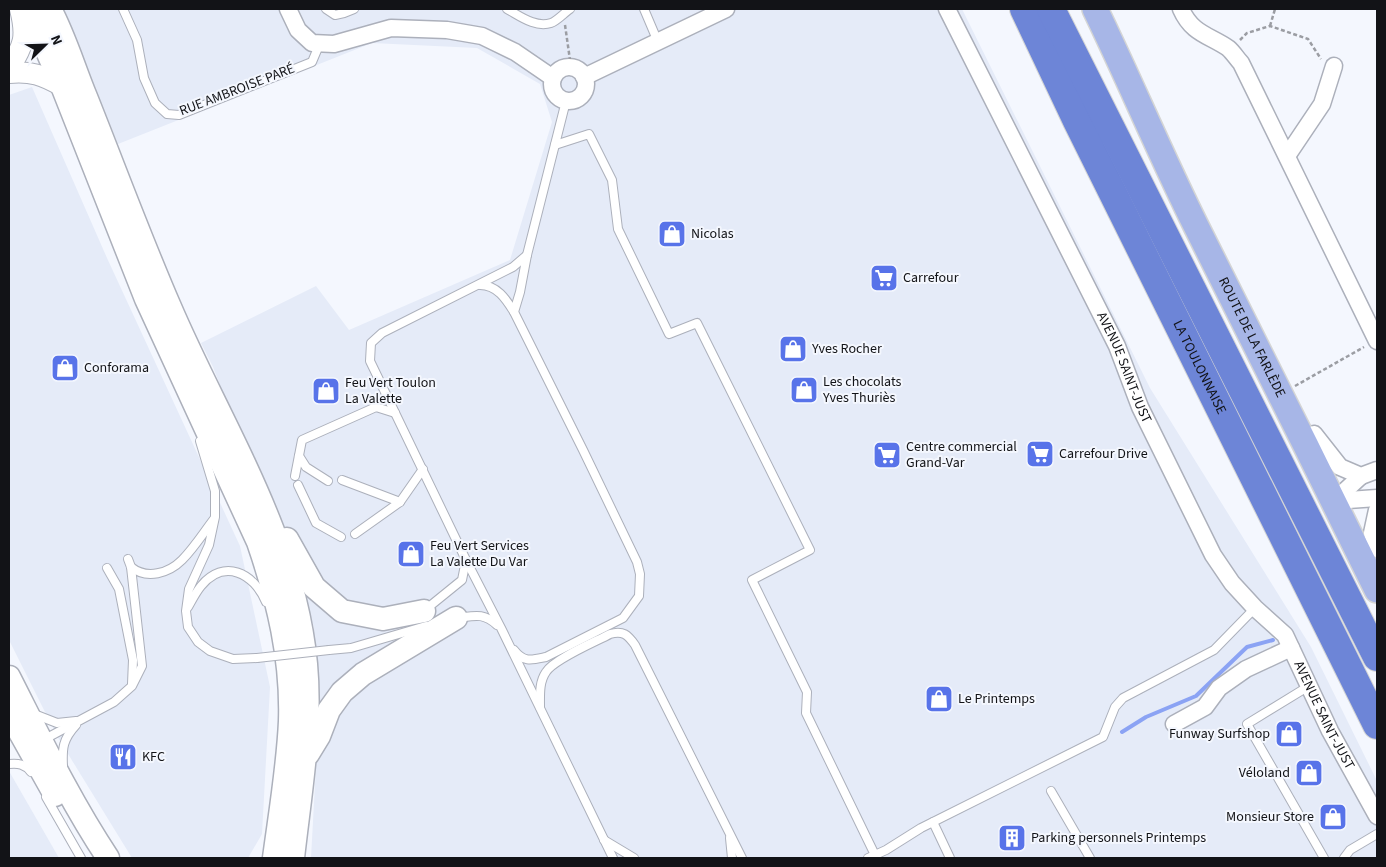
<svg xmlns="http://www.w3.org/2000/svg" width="1386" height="867" viewBox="0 0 1386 867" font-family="'Source Sans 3',sans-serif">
	<rect width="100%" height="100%" fill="#f4f7fe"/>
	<g fill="#e5ebf8">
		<polygon points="63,9 962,9 1150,388 1311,647 1377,781 1377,858 311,858 316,766 314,627 213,367 201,343 316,286 349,330 510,260 552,122 540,84 477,48 372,43 118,144"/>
		<polygon points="32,87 107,258 240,546 270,687 262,834 248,858 132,858 57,736 9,640 9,95"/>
		<polygon points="9,771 59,858 9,858"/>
	</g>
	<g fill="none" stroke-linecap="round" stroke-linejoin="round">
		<polyline stroke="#8ba3f4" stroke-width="4" points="1122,732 1146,717 1196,696 1247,647 1273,640"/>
		<defs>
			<g id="service">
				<polyline points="123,9 137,40 144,78 155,103 167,114 179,115 312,62 320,43"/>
				<polyline points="326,9 335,15 344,13 354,9"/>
				<path d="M507 9C520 16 535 28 551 23 557 21 564 13 570 9"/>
				<polyline points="644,9 658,42"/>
				<polyline points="555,145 589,134 612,180 618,229 669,334 697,323 810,550 752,580 807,692 806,713 875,855 868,858"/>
				<polyline points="527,255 513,267 382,333 371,343 370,361 466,560 501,628 613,858"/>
				<path d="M480 285C497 285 506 299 514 312"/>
				<polyline points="200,441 215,491 215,517 209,545 189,589 186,611 188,627 198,642 210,651 233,659 257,658"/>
				<polyline points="299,456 306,467 328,481"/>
				<polyline points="295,476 302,440 376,407 395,413"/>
				<polyline points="342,480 400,502"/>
				<polyline points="298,485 316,523 341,537"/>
				<polyline points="355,534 400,502 423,469"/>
				<path d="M131 567C147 580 169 573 182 560 194 548 204 532 214 519"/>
				<polyline points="107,568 119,589 133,660 132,684"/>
				<path d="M188 607C192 600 196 592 201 586 224 558 254 573 266 602"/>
				<polyline points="425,610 462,580 466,560"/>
				<path d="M457 618C474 616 483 612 497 625"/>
				<polyline points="329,650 351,648 426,626"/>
				<path d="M514 650C524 663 532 660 546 657L623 618 639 596 640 574 637 562 583 450 514 312 520 292 527 255 566 101"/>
				<polyline points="1309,686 1247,724 1324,858"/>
				<path d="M540 707C540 695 539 682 546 672 554 659 595 642 610 634 623 630 628 635 635 645L742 858"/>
				<polyline points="34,714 57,723 76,721"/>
				<polyline points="43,740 114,702 132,686 142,666 131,567 128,559"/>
				<path d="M9 764C18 763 25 764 31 772"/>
				<path d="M63 766C62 748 63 739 76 725"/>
				<polyline points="1051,791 1090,858"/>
				<polyline points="46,797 81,858"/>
				<polyline points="933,822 950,858"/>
				<polyline points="730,838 732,858"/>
				<polyline points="604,840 634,858"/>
				<polyline points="875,855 886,850 921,828 1103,737 1115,707 1123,698 1214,650 1255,608"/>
				<polyline points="1344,858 1350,850 1377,834"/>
			</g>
			<g id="minor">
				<polyline points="288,9 298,30 312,43 334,44 391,28 447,30 482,36 515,52 553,78"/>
				<path id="s1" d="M947 9 1117 346 1140 407 1213 555 1232 583 1255 608 1285 635 1330 731 1377 816"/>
				<path d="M1181 9C1192 34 1209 35 1228 48 1233 52 1237 59 1241 63L1377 341"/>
				<circle cx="569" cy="84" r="17"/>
				<polyline points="584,77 726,9"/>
				<polyline points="1287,156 1322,104 1334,66"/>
				<polyline points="1314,434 1340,467 1361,476 1377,470"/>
				<polyline points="1334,501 1377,498"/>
				<polyline points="1334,501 1361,476"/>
				<polyline points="1377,510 1372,533 1377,549"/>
				<polyline points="1174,724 1205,707 1219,688 1246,669 1291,648"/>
			</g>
			<g id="tertiary">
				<path d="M9 69C24 45 27 37 20 9"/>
				<path d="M9 73C32 71 42 75 62 86"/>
			</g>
			<g id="secondary">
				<path d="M29 9 62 86 146 299 258 542C278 600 292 659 290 721 288 767 280 813 274 858"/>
				<path d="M50 9C65 37 74 68 86 97 114 167 140 238 170 307 220 424 294 535 306 664 312 729 300 794 293 858"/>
				<polyline points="287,539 314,587 342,611 383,619 424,611"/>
				<path d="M9 677C40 738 70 801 108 858"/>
				<polyline points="9,713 55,795"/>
				<polyline points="308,754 319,736 329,710 342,692 363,674 456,618"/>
			</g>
			<g id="primary">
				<path id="s2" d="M1095 9C1130 81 1161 156 1197 228 1257 348 1318 469 1377 590"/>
			</g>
			<g id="motorway">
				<path id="s3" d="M1024 9 1077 121 1377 725"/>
				<polyline points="1051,9 1377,657"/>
			</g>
		</defs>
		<use href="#service" stroke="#acb0bb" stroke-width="10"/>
		<use href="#minor" stroke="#acb0bb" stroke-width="19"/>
		<use href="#tertiary" stroke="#acb0bb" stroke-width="22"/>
		<use href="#secondary" stroke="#acb0bb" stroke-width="25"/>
		<use href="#primary" stroke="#d4d5d5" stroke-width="28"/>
		<use href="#motorway" stroke="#d4d5d5" stroke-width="30"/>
		<g stroke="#9b9da3" stroke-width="2.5" stroke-dasharray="4 2.5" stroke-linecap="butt">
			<polyline points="565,25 571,67"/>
			<polyline points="1270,26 1275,9"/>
			<polyline points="1240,40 1247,33 1270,26 1308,39 1321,59"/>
			<polyline points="1295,386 1364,347"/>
		</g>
		<use href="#service" stroke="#fff" stroke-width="8"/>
		<use href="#minor" stroke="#fff" stroke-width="16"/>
		<use href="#tertiary" stroke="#fff" stroke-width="20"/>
		<use href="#secondary" stroke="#fff" stroke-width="22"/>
		<use href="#primary" stroke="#a7b6e7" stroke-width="25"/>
		<use href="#motorway" stroke="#6d85d7" stroke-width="28"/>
		<defs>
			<polyline id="service-bridge" points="257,658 329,650"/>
		</defs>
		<use href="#service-bridge" stroke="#acb0bb" stroke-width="10" stroke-linecap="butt"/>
		<use href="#service-bridge" stroke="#fff" stroke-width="8"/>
	</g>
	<defs>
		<symbol id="shop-square" viewBox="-11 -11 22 22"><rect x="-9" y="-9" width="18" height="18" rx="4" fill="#5873e9" stroke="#f4f7fe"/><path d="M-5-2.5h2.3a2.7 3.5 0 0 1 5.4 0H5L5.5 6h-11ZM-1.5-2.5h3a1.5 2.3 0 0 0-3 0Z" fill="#fff"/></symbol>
		<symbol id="supermarket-square" viewBox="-11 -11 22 22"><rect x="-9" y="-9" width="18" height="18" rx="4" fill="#5873e9" stroke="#f4f7fe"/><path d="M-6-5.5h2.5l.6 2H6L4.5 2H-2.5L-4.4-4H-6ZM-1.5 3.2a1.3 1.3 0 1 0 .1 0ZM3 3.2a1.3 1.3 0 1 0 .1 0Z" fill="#fff"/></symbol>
		<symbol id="restaurant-square" viewBox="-11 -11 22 22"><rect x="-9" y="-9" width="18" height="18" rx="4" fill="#5873e9" stroke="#f4f7fe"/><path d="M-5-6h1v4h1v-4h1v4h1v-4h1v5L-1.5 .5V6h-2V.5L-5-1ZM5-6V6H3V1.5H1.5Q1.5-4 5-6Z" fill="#fff"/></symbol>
		<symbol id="building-square" viewBox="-11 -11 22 22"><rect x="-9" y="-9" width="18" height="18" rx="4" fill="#5873e9" stroke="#f4f7fe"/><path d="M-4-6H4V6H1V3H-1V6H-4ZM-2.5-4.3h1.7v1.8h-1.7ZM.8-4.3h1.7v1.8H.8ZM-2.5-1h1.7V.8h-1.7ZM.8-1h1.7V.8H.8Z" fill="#fff"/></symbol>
	</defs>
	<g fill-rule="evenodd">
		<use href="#shop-square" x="656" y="218" width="32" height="32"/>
		<use href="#supermarket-square" x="868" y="262" width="32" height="32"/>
		<use href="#shop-square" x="777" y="333" width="32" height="32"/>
		<use href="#shop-square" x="49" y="352" width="32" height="32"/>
		<use href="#shop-square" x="788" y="374" width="32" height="32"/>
		<use href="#shop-square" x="310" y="375" width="32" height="32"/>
		<use href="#supermarket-square" x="1024" y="438" width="32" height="32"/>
		<use href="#supermarket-square" x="871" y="439" width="32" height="32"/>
		<use href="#shop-square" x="395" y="538" width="32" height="32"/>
		<use href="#shop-square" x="923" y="683" width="32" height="32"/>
		<use href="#shop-square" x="1273" y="718" width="32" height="32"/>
		<use href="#restaurant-square" x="107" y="741" width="32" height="32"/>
		<use href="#shop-square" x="1293" y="757" width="32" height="32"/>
		<use href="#shop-square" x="1317" y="801" width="32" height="32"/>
		<use href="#building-square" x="996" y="822" width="32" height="32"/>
	</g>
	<g text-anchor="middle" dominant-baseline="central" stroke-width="4" stroke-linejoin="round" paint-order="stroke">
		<g font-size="14" fill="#121317" stroke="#f4f7fe">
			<text transform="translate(237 90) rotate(-21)">RUE AMBROISE PARÉ</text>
			<text stroke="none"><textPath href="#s2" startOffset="364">ROUTE DE LA FARLÈDE</textPath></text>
			<text stroke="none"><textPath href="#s1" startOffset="400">AVENUE SAINT-JUST</textPath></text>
			<text stroke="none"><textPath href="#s3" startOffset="399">LA TOULONNAISE</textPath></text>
			<text stroke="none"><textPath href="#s1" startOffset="805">AVENUE SAINT-JUST</textPath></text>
		</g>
		<g font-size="14" fill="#121317" stroke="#f4f7fe" text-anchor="start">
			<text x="691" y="234">Nicolas</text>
			<text x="903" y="278">Carrefour</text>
			<text x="812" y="349">Yves Rocher</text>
			<text x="84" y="368">Conforama</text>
			<text x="823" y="382">Les chocolats<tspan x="823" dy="16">Yves Thuriès</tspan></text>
			<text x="345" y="383">Feu Vert Toulon<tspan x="345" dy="16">La Valette</tspan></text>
			<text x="906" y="447">Centre commercial<tspan x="906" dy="16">Grand-Var</tspan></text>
			<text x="1059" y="454">Carrefour Drive</text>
			<text x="430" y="546">Feu Vert Services<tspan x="430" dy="16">La Valette Du Var</tspan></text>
			<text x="958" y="699">Le Printemps</text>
			<text x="1270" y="734" text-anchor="end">Funway Surfshop</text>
			<text x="142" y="757">KFC</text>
			<text x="1290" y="773" text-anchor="end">Véloland</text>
			<text x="1314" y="817" text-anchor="end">Monsieur Store</text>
			<text x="1031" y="838">Parking personnels Printemps</text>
		</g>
	</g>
	<rect width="1386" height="867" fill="none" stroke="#121317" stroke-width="20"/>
	<g transform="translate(45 45) rotate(67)" stroke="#f4f7fe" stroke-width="4" paint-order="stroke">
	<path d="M0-4L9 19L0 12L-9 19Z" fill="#121317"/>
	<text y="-8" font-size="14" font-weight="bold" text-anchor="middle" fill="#121317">N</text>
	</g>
</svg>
